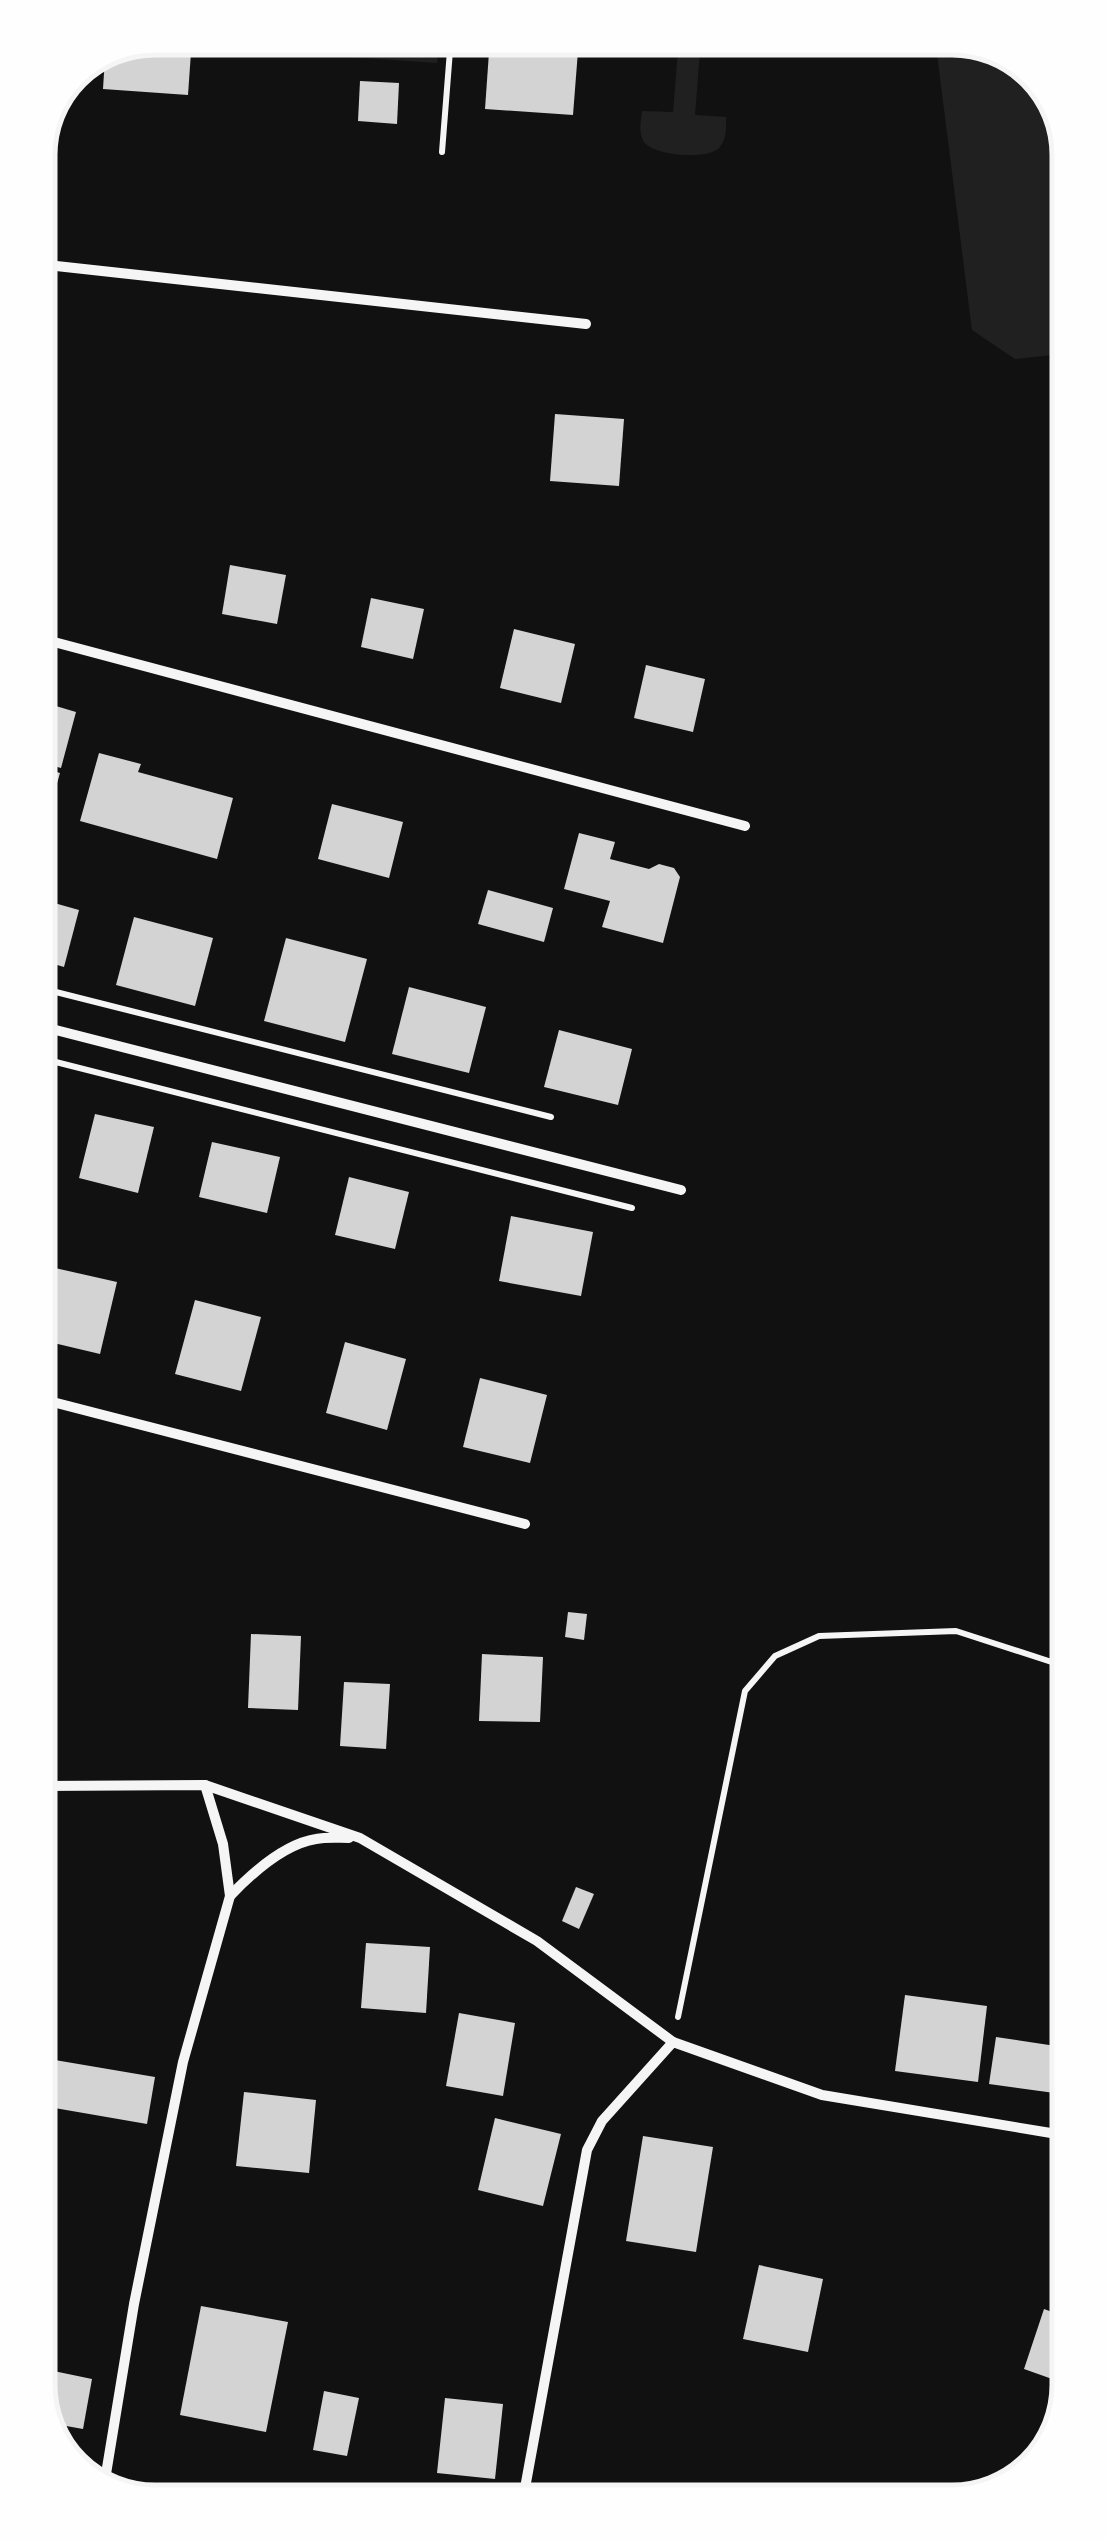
<svg xmlns="http://www.w3.org/2000/svg" width="1107" height="2540" viewBox="0 0 1107 2540" font-family="'Noto Sans',sans-serif">
	<rect width="100%" height="100%" fill="#111"/>
	<g fill="#202020">
		<polygon points="306,38 439,38 437,63 305,54"/>
		<path d="M679 38H701L695 115 726 117C726 128 727 139 719 148 707 160 654 156 644 142 638 132 641 121 642 111L673 112Z"/>
		<polygon points="935,38 961,38 1023,61 1063,116 1064,352 1061,354 1015,359 972,330"/>
	</g>
	<g fill="#d3d3d3">
		<polygon points="155,38 192,38 188,95 103,89 105,58"/>
		<polygon points="490,38 579,38 573,115 485,109"/>
		<polygon points="360,81 399,83 397,124 358,121"/>
		<polygon points="555,414 624,419 619,486 550,481"/>
		<polygon points="230,565 286,575 277,624 222,614"/>
		<polygon points="371,598 424,609 413,659 361,647"/>
		<polygon points="514,629 575,644 561,703 500,688"/>
		<polygon points="646,665 705,679 693,732 634,718"/>
		<polygon points="39,701 76,712 61,768 39,762"/>
		<polygon points="99,753 141,764 138,772 233,798 217,859 80,821"/>
		<polygon points="39,767 60,773 48,815 40,813"/>
		<polygon points="332,804 403,822 389,878 318,859"/>
		<polygon points="579,833 615,842 610,859 649,869 659,864 674,868 680,877 663,943 602,927 610,901 564,889"/>
		<polygon points="488,890 553,908 544,942 478,924"/>
		<polygon points="40,899 79,910 64,967 40,960"/>
		<polygon points="134,917 213,938 195,1006 116,985"/>
		<polygon points="286,938 367,959 345,1042 264,1021"/>
		<polygon points="409,987 486,1007 469,1073 392,1054"/>
		<polygon points="559,1030 632,1049 618,1105 544,1087"/>
		<polygon points="95,1114 154,1127 138,1193 79,1178"/>
		<polygon points="212,1142 280,1157 267,1213 199,1197"/>
		<polygon points="349,1177 409,1192 395,1249 335,1235"/>
		<polygon points="511,1216 593,1232 581,1296 499,1281"/>
		<polygon points="55,1268 117,1282 100,1354 41,1340 41,1327"/>
		<polygon points="195,1300 261,1317 241,1391 175,1374"/>
		<polygon points="345,1342 406,1359 387,1430 326,1413"/>
		<polygon points="480,1378 547,1395 530,1463 463,1447"/>
		<polygon points="568,1612 587,1614 584,1640 565,1637"/>
		<polygon points="251,1634 301,1636 298,1710 248,1708"/>
		<polygon points="482,1654 543,1657 540,1722 479,1721"/>
		<polygon points="344,1682 390,1684 386,1749 340,1746"/>
		<polygon points="576,1887 594,1894 579,1929 562,1921"/>
		<polygon points="366,1943 430,1947 426,2013 361,2008"/>
		<polygon points="905,1995 987,2006 978,2082 895,2071"/>
		<polygon points="459,2013 515,2023 503,2096 446,2086"/>
		<polygon points="996,2037 1069,2048 1069,2095 989,2084"/>
		<polygon points="43,2058 155,2077 147,2124 43,2106"/>
		<polygon points="244,2092 316,2100 309,2173 236,2166"/>
		<polygon points="495,2118 561,2134 543,2206 478,2190"/>
		<polygon points="643,2136 713,2147 696,2252 626,2241"/>
		<polygon points="759,2265 823,2279 808,2352 743,2339"/>
		<polygon points="201,2306 288,2322 266,2432 180,2415"/>
		<polygon points="1044,2309 1069,2318 1069,2385 1024,2369"/>
		<polygon points="44,2369 92,2379 83,2429 44,2422"/>
		<polygon points="324,2391 359,2398 347,2456 313,2450"/>
		<polygon points="445,2398 503,2404 495,2479 437,2473"/>
		<polygon points="1043,2433 1053,2439 1049,2451 1017,2476"/>
	</g>
	<g fill="none" stroke-linecap="round" stroke-linejoin="round">
		<g stroke="#f5f5f5" stroke-width="6">
			<polyline points="442,152 451,38"/>
			<polyline points="40,988 551,1117"/>
			<polyline points="40,1058 632,1208"/>
			<polyline points="678,2017 745,1691 775,1656 819,1636 956,1631 1067,1667"/>
		</g>
		<g stroke="#f5f5f5" stroke-width="10">
			<polyline points="38,264 586,324"/>
			<polyline points="39,638 745,826"/>
			<polyline points="40,1026 681,1190"/>
			<polyline points="41,1399 525,1524"/>
			<polyline points="42,1786 205,1785 360,1838 537,1941 673,2042 822,2095 1069,2136"/>
			<path d="M230 1896C251 1874 284 1844 316 1839 327 1837 338 1838 349 1838"/>
			<polyline points="104,2486 134,2304 183,2062 230,1896 223,1844 205,1785"/>
			<polyline points="523,2499 587,2150 602,2121 673,2042"/>
		</g>
	</g>
	<path d="M0 0H1107V2540H0ZM155 55H952A100 100 0 0 1 1052 155V2385A100 100 0 0 1 952 2485H155A100 100 0 0 1 55 2385V155A100 100 0 0 1 155 55Z" fill="#fefefe" fill-rule="evenodd"/>
	<path fill="none" stroke="#f5f5f5" stroke-width="5" d="M155 55H952A100 100 0 0 1 1052 155V2385A100 100 0 0 1 952 2485H155A100 100 0 0 1 55 2385V155A100 100 0 0 1 155 55Z"/>
</svg>
